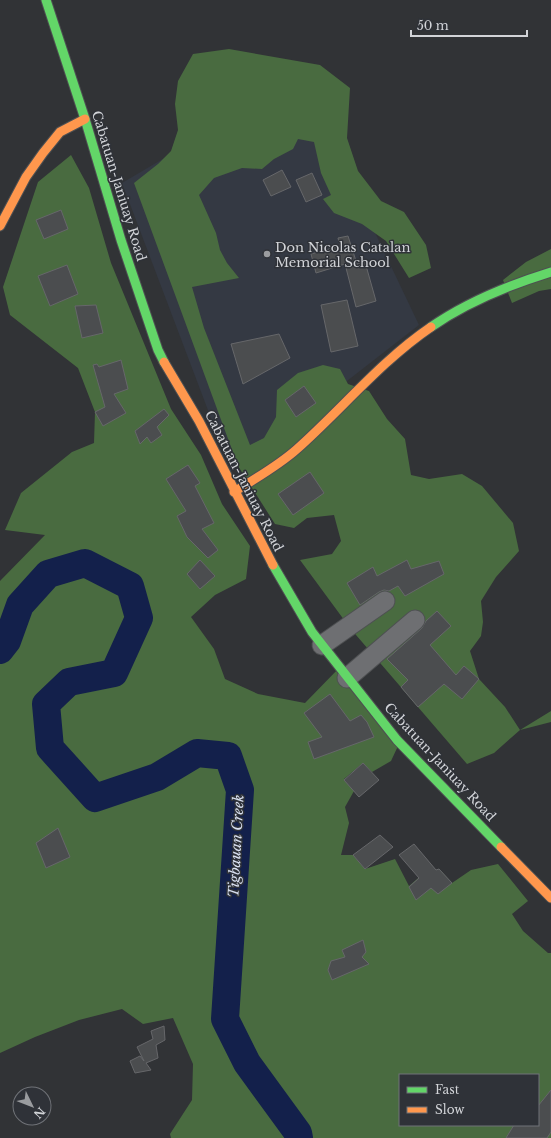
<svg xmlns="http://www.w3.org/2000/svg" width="551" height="1138" viewBox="0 0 551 1138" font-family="'Libre Baskerville',serif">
	<rect width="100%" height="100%" fill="#313336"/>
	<polygon fill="#343943" points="222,124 328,134 419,325 231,471 122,183"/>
	<g fill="#496b40" fill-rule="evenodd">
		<polygon points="229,49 320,65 350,88 347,138 358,171 381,201 404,212 426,245 431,268 409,278 386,241 362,224 334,213 323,199 331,195 321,173 314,142 298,139 293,149 274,159 262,169 242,168 214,178 199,195 216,233 220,250 227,263 239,278 192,287 204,328 250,445 264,438 276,417 277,390 298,373 323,365 340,369 348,384 369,391 387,419 405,439 411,475 429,479 462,474 482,486 513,523 519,551 496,577 481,601 483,622 481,636 470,651 479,679 505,707 520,730 551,711 551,722 520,730 494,753 467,764 350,628 300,560 332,554 341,541 334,515 307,518 294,528 275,524 238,466 134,183 158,164 171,151 178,130 175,104 178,81 193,54"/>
		<path d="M71 155 89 188 111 263 171 409 201 455 222 504 250 546 246 579 215 595 191 617 214 649 225 679 258 694 305 703 341 666 398 746 391 761 372 772 363 763 344 779 354 791 345 807 349 823 341 855H353L365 869 395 859 409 886 423 874 426 875 439 869 452 883 471 870 498 864 528 901 512 914 523 931 548 953H551V1138H171L170 1134 192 1100 193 1064 173 1018 143 1024 122 1009 79 1020 35 1037 0 1053V581L45 535 5 530 21 493 72 452 94 443 95 412 78 368 10 315 3 287 38 182ZM400 1075H538V1125H400Z"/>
		<polygon points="551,249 551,289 539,291 512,303 503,280 526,262"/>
	</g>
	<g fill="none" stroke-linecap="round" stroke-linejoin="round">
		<polyline stroke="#13204b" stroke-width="28" points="0,650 7,641 20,605 48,574 85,563 130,586 139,618 114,673 69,682 46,704 50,748 95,798 157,777 197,753 228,756 240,790 225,1019 247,1063 298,1133 299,1138"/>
	</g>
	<g fill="#4b4d4f" stroke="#66676a">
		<polygon points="282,170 291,187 271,196 263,180"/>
		<polygon points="312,173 322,195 306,202 296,180"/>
		<polygon points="61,210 68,229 44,239 36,220"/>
		<polygon points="348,236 357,264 365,262 376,301 356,307 345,264 316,273 311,254 340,246 338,238"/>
		<polygon points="67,265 78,294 50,306 38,276"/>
		<polygon points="347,300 358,346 331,352 321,305"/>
		<polygon points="96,305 103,333 82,338 75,306"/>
		<polygon points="279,334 290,358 243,384 231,344"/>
		<polygon points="121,360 128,389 114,394 126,413 103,426 95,412 105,407 93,365 97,364 99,367"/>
		<polygon points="304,386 316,403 296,417 285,400"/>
		<polygon points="164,409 169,415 157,427 162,435 151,443 147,437 140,444 135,431"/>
		<polygon points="188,465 200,483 195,486 214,523 202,529 218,550 208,558 187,537 177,516 186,511 166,479"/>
		<polygon points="310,472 324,493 293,515 278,494"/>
		<polygon points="200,560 215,576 200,589 187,574"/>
		<polygon points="407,560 411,569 439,561 444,574 405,596 398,586 389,591 384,590 379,592 360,605 347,583 373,567 377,576"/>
		<polygon points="437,611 451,626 430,645 456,675 464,666 479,679 462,699 444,684 418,707 401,687 408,680 387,659 422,628 426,621"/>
		<polygon points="330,694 350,721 361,715 367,722 374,737 314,759 308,742 322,737 304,713"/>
		<polygon points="363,763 379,780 359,797 344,780"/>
		<polygon points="58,828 70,857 46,868 36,843"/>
		<polygon points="380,835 393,847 365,869 353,855"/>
		<polygon points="414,844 436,870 439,869 452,883 438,894 431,888 416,900 409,887 419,878 399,855"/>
		<polygon points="363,940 366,952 362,957 369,964 332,980 328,970 331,961 345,957 342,950"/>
		<polygon points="164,1026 165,1040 156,1045 158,1058 146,1063 151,1070 135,1073 130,1061 140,1056 144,1061 137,1047 153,1039 151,1031"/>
		<polygon points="551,1090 551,1132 547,1138 506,1138 514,1125 538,1125 538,1106"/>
	</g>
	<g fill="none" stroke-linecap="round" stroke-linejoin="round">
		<defs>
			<g id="street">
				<polyline points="322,645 385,601"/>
				<polyline points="347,678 415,620"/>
			</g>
			<g id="fast">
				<polyline points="46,0 85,119 121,240 158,350 164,362"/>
				<path d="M431 327C467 302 509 285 551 272"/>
				<polyline points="273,565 312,632 397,740 501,847"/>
			</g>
			<g id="slow">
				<polyline points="0,226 26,177 43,153 60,132 85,119"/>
				<polyline points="164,362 199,421 273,565"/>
				<path d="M234 492C256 478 278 466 297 449 342 409 381 361 431 327"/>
				<polyline points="501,847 551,898"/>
			</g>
		</defs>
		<use href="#street" stroke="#4e5052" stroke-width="21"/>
		<use href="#fast" stroke="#4e5052" stroke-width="11"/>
		<use href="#slow" stroke="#4e5052" stroke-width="11"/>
		<use href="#street" stroke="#6e6f72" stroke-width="19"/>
		<use href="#fast" stroke="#63d668" stroke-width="9"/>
		<use href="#slow" stroke="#ff974d" stroke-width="9"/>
	</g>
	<circle fill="#9a9c9f" stroke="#2f3238" stroke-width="1.5" cx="267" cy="254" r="4"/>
	<g text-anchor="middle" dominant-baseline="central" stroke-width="3" stroke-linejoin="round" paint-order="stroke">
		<g font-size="13" fill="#d2d4d8" stroke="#2f3238">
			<text transform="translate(119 186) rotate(73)">Cabatuan-Janiuay Road</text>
			<text transform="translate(244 481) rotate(63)">Cabatuan-Janiuay Road</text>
			<text transform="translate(440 762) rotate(47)">Cabatuan-Janiuay Road</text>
		</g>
		<g font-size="13" fill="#d2d4d8" stroke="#2f3238" text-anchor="start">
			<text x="275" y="247">Don Nicolas Catalan<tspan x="275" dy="15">Memorial School</tspan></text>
		</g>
		<g font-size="14" font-style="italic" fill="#d9e0f1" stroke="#2f3238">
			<text transform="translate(236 846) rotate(-87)">Tigbauan Creek</text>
		</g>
	</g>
	<rect x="399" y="1074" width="140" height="52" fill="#2f3238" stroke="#707378"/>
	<rect x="407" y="1087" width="20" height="6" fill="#63d668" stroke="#707378"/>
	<text x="435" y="1094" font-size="12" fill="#d2d4d8">Fast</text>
	<rect x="407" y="1107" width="20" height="6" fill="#ff974d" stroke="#707378"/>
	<text x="435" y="1114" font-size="12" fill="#d2d4d8">Slow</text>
	<g transform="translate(32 1106) rotate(133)"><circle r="19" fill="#2f3238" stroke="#707378"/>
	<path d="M0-3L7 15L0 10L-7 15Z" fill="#9a9c9f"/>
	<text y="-6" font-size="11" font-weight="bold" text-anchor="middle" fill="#d2d4d8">N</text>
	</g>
	<path d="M411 30v6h116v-6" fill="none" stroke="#d2d4d8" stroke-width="2"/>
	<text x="417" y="30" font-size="12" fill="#d2d4d8" stroke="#2f3238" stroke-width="3" paint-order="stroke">50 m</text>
</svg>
